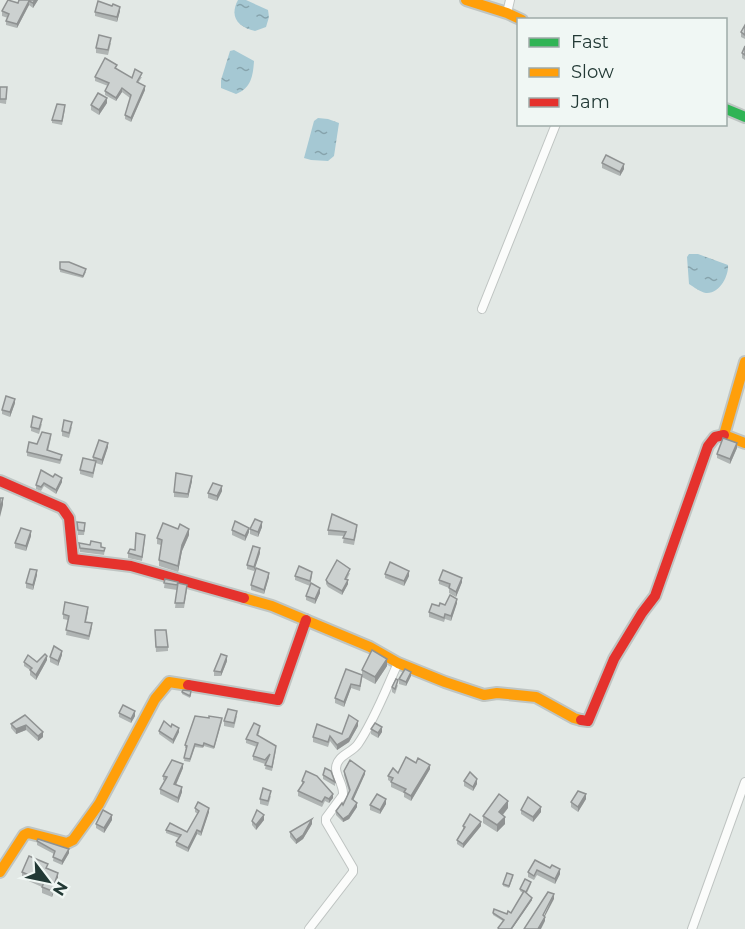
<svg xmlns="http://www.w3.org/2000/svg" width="745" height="929" viewBox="0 0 745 929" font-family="Montserrat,sans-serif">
	<defs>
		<pattern id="water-ripples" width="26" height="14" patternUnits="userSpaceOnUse" patternTransform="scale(1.5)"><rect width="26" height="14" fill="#a5c8d3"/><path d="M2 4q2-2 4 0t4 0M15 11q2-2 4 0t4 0" fill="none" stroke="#86a3ac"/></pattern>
	</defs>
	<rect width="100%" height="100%" fill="#e2e8e5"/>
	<g fill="url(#water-ripples)">
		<path d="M238 0H246L268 10 269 17 266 27 255 31C238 27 229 17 238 0Z"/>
		<path d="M234 50 254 61C253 76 251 88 236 94L221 88V80L230 51Z"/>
		<polygon points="318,118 328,119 339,123 334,156 328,161 311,160 304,158 314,121"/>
		<path d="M689 254H698L728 265C729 275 720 294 706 293 700 292 694 287 689 284L687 257Z"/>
	</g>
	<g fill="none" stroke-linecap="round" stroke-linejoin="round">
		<defs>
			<g id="street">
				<polyline points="507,13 510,0"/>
				<polyline points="482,309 556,124"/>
				<path d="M309 929 353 872V868L326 822V818L343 795C344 785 336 777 336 768 337 755 352 753 358 744 374 721 386 689 398 663"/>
				<polyline points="692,929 745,782"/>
			</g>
			<polyline id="fast" points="726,109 745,117"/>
			<g id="slow">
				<polyline points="466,0 507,13 522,20"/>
				<polyline points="745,362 724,435 745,443"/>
				<polyline points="244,598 272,606 370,647 398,663 445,682 484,695 497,693 536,697 574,718 581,720"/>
				<polyline points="0,872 24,835 28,833 67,843 73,840 99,804 155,699 169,682 188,685"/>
			</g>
			<g id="jam">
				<polyline points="0,481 62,508 69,518 73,559 131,566 244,598"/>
				<polyline points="188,685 278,700 306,620"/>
				<polyline points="581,720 588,721 614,659 642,613 655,596 708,446 715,437 724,435"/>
			</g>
		</defs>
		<use href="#street" stroke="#bfc4c2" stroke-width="10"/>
		<use href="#fast" stroke="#bfc5c3" stroke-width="14"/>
		<use href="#slow" stroke="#bfc5c3" stroke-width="14"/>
		<use href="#jam" stroke="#bfc5c3" stroke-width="14"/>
		<use href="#street" stroke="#fbfcfb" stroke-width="8"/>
		<use href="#fast" stroke="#30b455" stroke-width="10"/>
		<use href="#slow" stroke="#ff9f0a" stroke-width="10"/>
		<use href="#jam" stroke="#e5322d" stroke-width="10"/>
	</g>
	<g fill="#afb4b3">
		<polygon points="38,0 33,8 29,5 17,28 6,25 6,21 8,18 2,16 2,11 18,3"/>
		<polygon points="120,11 117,22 95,16 95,12"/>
		<polygon points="745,25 745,39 741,37 741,32"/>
		<polygon points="111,43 108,55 96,53 96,48"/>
		<polygon points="745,46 745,60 742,58 742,53"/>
		<polygon points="117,69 132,78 142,77 138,83 145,90 131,122 125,119 125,115 130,98 122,92 116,101 105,95 105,91 108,86 95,81 95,77"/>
		<polygon points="0,87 7,92 6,104 0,103"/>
		<polygon points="107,103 99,115 91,110 91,105"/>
		<polygon points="65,109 62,125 52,123 52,120"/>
		<polygon points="602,163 624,169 620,176 602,168"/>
		<polygon points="60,262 86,272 83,278 60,272"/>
		<polygon points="15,403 10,417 2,414 2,410"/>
		<polygon points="42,424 39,434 31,431 31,427"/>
		<polygon points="72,427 69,438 62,436 62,431"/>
		<polygon points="51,438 48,451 62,459 60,464 27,456 27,452 37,444"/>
		<polygon points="108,447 102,465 96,463 93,478 80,474 80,470 93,461 93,457"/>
		<polygon points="737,448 730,464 717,458 717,454"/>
		<polygon points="53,477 62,482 56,494 44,486 41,491 36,489 36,485"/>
		<polygon points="192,481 188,498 174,497 174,492"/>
		<polygon points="222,491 217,501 208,498 208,493"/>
		<polygon points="77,522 85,528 84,535 78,535"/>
		<polygon points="262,527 258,537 250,534 250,529"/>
		<polygon points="232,530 249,532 245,541 232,535"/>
		<polygon points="328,530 357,530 354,545 343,543 344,536 328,535"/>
		<polygon points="189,535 182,551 178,572 159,566 159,560 161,545 157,544 157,538"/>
		<polygon points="31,536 26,551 15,548 15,543"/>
		<polygon points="145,539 142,561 128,558 128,553 135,550"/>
		<polygon points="79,543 105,548 104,555 80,552"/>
		<polygon points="260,553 254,571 247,569 247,565"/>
		<polygon points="350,573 347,579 348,584 342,595 328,587 326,584 326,580"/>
		<polygon points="385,574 409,576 404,586 385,578"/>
		<polygon points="37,575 33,590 26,588 26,583"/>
		<polygon points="295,576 312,576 310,586 295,580"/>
		<polygon points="269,577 264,594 251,590 251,585"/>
		<polygon points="165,579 178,583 187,590 184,608 175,608 177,590 164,588"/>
		<polygon points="439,580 462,582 456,597 449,593 449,588 439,584"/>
		<polygon points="320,593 315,604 306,600 306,596"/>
		<polygon points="457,603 451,621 445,619 444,622 429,617 429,612 439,606"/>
		<polygon points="88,612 86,622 92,628 89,640 66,635 68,620 63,619 63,614"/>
		<polygon points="155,630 168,647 168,651 156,652"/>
		<polygon points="62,655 58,666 50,662 50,657"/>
		<polygon points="47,660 36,680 30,675 30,670 24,666 24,662 37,662"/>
		<polygon points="227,661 221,676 214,676 214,671"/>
		<polygon points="387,666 375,684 362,677 360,691 351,688 344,707 335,703 335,698 362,675 362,670"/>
		<polygon points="411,676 406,686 399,684 399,679"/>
		<polygon points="398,685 395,694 392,692 392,687"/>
		<polygon points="182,692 191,693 190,698 182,694"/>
		<polygon points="119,713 135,716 131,723 119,717"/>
		<polygon points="25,715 43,737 38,741 26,730 16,734 11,728 11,724"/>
		<polygon points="237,716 234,728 224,726 224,721"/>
		<polygon points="222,721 214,749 204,746 203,748 195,747 190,762 184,761 186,748 185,748 185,745"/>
		<polygon points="358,726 349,742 337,750 330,741 328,747 313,742 313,737 342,734"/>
		<polygon points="171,727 179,732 173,744 159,734 159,731"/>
		<polygon points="371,729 382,732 378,738 371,734"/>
		<polygon points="260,730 258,736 276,750 272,771 265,769 266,763 265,764 253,760 253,756 257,747 246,743 246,739"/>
		<polygon points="416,763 430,769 411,801 404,797 404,793 391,787 391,782 388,780 388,776 398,773"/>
		<polygon points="183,768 176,785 182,792 178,803 160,794 160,789 165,781 163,780 163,776"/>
		<polygon points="344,771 365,774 353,800 357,807 349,819 343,822 336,815 336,811 343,805 349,792 344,775"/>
		<polygon points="323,775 335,782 335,786 323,779"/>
		<polygon points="302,781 333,798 329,803 325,801 322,807 298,796 298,791 302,786"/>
		<polygon points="464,781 477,784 473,791 464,786"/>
		<polygon points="271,796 268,806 260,804 260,799"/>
		<polygon points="586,799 578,812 571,807 571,802"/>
		<polygon points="386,804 380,814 370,810 370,805"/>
		<polygon points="195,808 209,812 201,836 197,834 188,852 176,846 176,842 179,838 166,833 166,830 187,832 198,814 195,812"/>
		<polygon points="508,808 503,815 505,824 497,832 483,823 483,816"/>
		<polygon points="521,810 541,812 533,822 521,814"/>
		<polygon points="112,820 104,833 96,828 96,824"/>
		<polygon points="264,820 256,830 252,825 252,821"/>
		<polygon points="312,824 303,839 296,844 290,837 290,832"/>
		<polygon points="463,826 481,826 463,848 457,844 457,840 463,830"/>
		<polygon points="37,841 69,853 62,865 53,861 54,854 37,845"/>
		<polygon points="535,860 560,874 555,884 537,875 534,880 528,877 528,872"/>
		<polygon points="48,868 58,879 52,897 42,893 42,887 22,878 22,872"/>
		<polygon points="513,877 509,888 503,886 503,884"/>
		<polygon points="531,884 527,893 532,900 512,929 498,929 503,921 493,915 493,913 507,914 511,913 523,893 520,891 520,889"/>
	</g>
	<g fill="#8f9292">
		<polygon points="35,0 38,0 33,8 33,3"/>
		<polygon points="29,1 29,5 17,28 17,24"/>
		<polygon points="120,7 120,11 117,22 117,17"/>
		<polygon points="145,86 145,90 131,122 131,118"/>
		<polygon points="122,88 122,92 116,101 116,98"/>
		<polygon points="107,98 107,103 99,115 99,110"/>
		<polygon points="624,164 624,169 620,176 620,172"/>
		<polygon points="15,399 15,403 10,417 10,412"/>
		<polygon points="108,443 108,447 102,465 102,460"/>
		<polygon points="737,443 737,448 730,464 730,459"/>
		<polygon points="192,476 192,481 188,498 188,494"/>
		<polygon points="62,478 62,482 56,494 56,490"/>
		<polygon points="222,486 222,491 217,501 217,496"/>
		<polygon points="3,498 3,505 0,517 0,510"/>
		<polygon points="262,522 262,527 258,537 258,532"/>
		<polygon points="249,528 249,532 245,541 245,536"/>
		<polygon points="189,529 189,535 182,551 178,572 178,566 182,545"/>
		<polygon points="31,531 31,536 26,551 26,546"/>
		<polygon points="260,548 260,553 254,571 254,567"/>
		<polygon points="37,570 37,575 33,590 33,585"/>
		<polygon points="409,571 409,576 404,586 404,581"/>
		<polygon points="269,573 269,577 264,594 264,590"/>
		<polygon points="462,578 462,582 456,597 456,592"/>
		<polygon points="348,580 348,584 342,595 342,591"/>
		<polygon points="320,588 320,593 315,604 315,599"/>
		<polygon points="457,599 457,603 451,621 451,616"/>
		<polygon points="62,651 62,655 58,666 58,661"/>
		<polygon points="47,656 47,660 36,680 36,675"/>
		<polygon points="227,656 227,661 221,676 221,672"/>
		<polygon points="387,659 387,666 375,684 375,677"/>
		<polygon points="411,672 411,676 406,686 406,682"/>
		<polygon points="351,684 351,688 344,707 344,702"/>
		<polygon points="135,711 135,716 131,723 131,719"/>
		<polygon points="358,721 358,726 349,742 337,750 337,745"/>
		<polygon points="26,725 26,730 16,734 16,729"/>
		<polygon points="382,727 382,732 378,738 378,733"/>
		<polygon points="179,728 179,732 173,744 173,740"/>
		<polygon points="43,732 43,737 38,741 38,736"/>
		<polygon points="183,764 183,768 174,789 174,784"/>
		<polygon points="430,765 430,769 411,801 411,796"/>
		<polygon points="365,771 365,774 352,803 352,799"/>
		<polygon points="477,779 477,784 473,791 473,787"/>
		<polygon points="182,787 182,792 178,803 178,798"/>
		<polygon points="333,794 333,798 329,803 329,799"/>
		<polygon points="586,794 586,799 578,812 578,807"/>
		<polygon points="386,799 386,804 380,814 380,810"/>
		<polygon points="508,801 508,808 499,819 499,812"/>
		<polygon points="357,803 357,807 349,819 343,822 343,819"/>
		<polygon points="541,807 541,812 533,822 533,817"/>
		<polygon points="209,808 209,812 201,836 201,832"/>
		<polygon points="112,815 112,820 104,833 104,828"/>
		<polygon points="264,815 264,820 256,830 256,825"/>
		<polygon points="505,817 505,824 497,832 497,825"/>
		<polygon points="312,819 312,824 303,839 296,844 296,840"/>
		<polygon points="481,822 481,826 463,848 463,844"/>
		<polygon points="197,830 197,834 188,852 188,848"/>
		<polygon points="69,849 69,853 62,865 62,861"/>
		<polygon points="560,869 560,874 555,884 555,879"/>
		<polygon points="58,873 58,879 52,897 52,891"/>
		<polygon points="554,894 554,899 543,920 545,917 545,921 541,929 538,929"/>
		<polygon points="532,898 532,900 512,929 510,929"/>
	</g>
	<g fill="#ccd1d0" stroke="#8f9292" stroke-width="1.5">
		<polygon points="8,0 18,3 19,0 35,0 33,3 29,1 17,24 6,21 9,14 2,11"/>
		<polygon points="98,1 112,6 113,4 120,7 117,17 95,12"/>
		<polygon points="745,25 745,35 741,32"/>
		<polygon points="99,35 111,38 108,50 96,48"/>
		<polygon points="745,46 745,55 742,53"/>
		<polygon points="105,58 117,65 115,68 132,78 135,69 142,73 137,82 145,86 131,118 125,115 131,95 122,88 116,98 105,91 109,83 95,77"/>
		<polygon points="0,87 7,87 6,99 0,99"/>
		<polygon points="98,93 107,98 99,110 91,105"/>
		<polygon points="57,104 65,105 62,121 52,120"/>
		<polygon points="606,155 624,164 620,172 602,163"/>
		<polygon points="60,262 69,262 86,269 83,276 60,269"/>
		<polygon points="6,396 15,399 10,412 2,410"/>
		<polygon points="33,416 42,419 39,429 31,427"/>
		<polygon points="64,420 72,422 69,433 62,431"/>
		<polygon points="42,432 51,434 47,450 62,455 60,460 27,452 29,442 37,444"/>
		<polygon points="723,438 737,443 730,459 717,454"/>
		<polygon points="99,440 108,443 102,460 93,457"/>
		<polygon points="83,458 96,461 93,473 80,470"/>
		<polygon points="41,470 53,477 55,474 62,478 56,490 44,483 41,487 36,485"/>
		<polygon points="176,473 192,476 188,494 174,492"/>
		<polygon points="213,483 222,486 217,496 208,493"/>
		<polygon points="0,498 3,498 0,510"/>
		<polygon points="332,514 357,525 354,540 343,538 346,532 328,530"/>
		<polygon points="255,519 262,522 258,532 250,529"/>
		<polygon points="235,521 249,528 245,536 232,530"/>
		<polygon points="77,522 85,523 84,531 78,530"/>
		<polygon points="163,523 178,529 180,524 189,529 182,545 178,566 159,560 162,540 157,538"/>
		<polygon points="21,528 31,531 26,546 15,543"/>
		<polygon points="136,533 145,535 142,557 128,553 130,549 135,550"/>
		<polygon points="91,541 101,543 101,547 105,548 104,551 80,548 79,543 90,545"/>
		<polygon points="253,546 260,548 254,567 247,565"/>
		<polygon points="337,560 350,569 345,579 348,580 342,591 328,583 326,580"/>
		<polygon points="390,562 409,571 404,581 385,574"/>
		<polygon points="299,566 312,572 310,581 295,576"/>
		<polygon points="256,568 269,573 264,590 251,585"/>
		<polygon points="30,569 37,570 33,585 26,583"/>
		<polygon points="443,570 462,578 456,592 449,588 450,584 439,580"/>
		<polygon points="165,579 178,582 177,585 164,583"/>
		<polygon points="178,583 187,585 184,603 175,603"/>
		<polygon points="311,583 320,588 315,599 306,596"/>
		<polygon points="450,595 457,599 451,616 445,614 444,618 429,612 432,604 439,606 440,603 445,605"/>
		<polygon points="65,602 88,607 85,622 92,623 89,636 66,630 69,616 63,614"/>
		<polygon points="155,630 166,630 168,647 156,647"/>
		<polygon points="54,646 62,651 58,661 50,657"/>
		<polygon points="372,650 387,659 375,677 362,670"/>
		<polygon points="45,654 47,656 36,675 30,670 32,668 24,662 28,655 37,662"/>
		<polygon points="221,654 227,656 221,672 214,671"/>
		<polygon points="346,669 362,675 360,686 351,684 344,702 335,698"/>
		<polygon points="405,669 411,672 406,682 399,679"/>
		<polygon points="396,679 398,680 395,689 392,687"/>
		<polygon points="183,690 191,691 190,696 182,692"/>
		<polygon points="123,705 135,711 131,719 119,713"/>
		<polygon points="228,709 237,711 234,723 224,721"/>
		<polygon points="25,715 43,732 38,736 26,725 16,729 11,724"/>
		<polygon points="349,715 358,721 349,738 337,745 330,736 328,742 313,737 317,724 342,734"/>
		<polygon points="195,716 209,718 209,716 222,718 214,747 204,743 203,746 195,744 190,759 184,758 187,746 185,745"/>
		<polygon points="164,721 171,727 172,724 179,728 173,740 159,731"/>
		<polygon points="254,723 260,726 257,735 276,746 272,767 265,765 270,754 265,760 253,756 258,743 246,739"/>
		<polygon points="375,723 382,727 378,733 371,729"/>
		<polygon points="406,757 416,763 418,758 430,765 411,796 404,792 406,789 391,782 393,778 388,776 393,768 398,773"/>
		<polygon points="172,760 183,764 174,784 182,787 178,798 160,789 167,777 163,776"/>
		<polygon points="350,760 365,771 352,799 357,803 349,815 343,819 336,811 342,803 343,805 350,790 344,771"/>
		<polygon points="325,768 331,771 335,782 323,775"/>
		<polygon points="306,771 317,776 333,794 329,799 325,797 322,802 298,791 304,782 302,781"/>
		<polygon points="470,772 477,779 473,787 464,781"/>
		<polygon points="263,788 271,791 268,801 260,799"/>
		<polygon points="578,791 586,794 578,807 571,802"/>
		<polygon points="377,794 386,799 380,810 370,805"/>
		<polygon points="499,794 508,801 499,812 505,817 497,825 483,816"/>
		<polygon points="528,797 541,807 533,817 521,810"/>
		<polygon points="198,802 209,808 201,832 197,830 188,848 176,842 181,835 166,830 170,823 187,832 199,811 195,808"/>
		<polygon points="103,810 112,815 104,828 96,824"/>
		<polygon points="257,810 264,815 256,825 252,821"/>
		<polygon points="470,814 481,822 463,844 457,840 465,827 463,826"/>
		<polygon points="312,819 303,835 296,840 290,832"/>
		<polygon points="38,839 69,849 62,861 53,857 55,851 37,841"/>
		<polygon points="29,856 48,864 46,868 58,873 52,891 42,887 44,882 22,872"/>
		<polygon points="535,860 550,868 552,865 560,869 555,879 537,870 534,876 528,872"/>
		<polygon points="507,873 513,875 509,886 503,884"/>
		<polygon points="525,879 531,882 526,892 524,891 532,898 511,929 499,929 498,928 504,920 493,913 494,909 507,914 508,911 511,913 524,891 520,889"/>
		<polygon points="548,892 554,894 543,915 545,917 538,929 524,929"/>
	</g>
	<rect x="517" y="18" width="210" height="108" fill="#f0f7f4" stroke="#9eaba8" stroke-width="1.5"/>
	<rect x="529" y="38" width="30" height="9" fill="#30b455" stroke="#9eaba8" stroke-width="1.5"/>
	<text x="571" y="48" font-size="18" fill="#223935">Fast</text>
	<rect x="529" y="68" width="30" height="9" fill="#ff9f0a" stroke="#9eaba8" stroke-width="1.5"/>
	<text x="571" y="78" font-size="18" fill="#223935">Slow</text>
	<rect x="529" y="98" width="30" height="9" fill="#e5322d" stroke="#9eaba8" stroke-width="1.5"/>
	<text x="571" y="108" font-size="18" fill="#223935">Jam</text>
	<g transform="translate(48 881) rotate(122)" stroke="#f0f7f4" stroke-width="4.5" paint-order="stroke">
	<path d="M0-4.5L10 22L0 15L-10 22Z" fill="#223935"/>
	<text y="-9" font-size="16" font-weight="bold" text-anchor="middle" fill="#223935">N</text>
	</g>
</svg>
